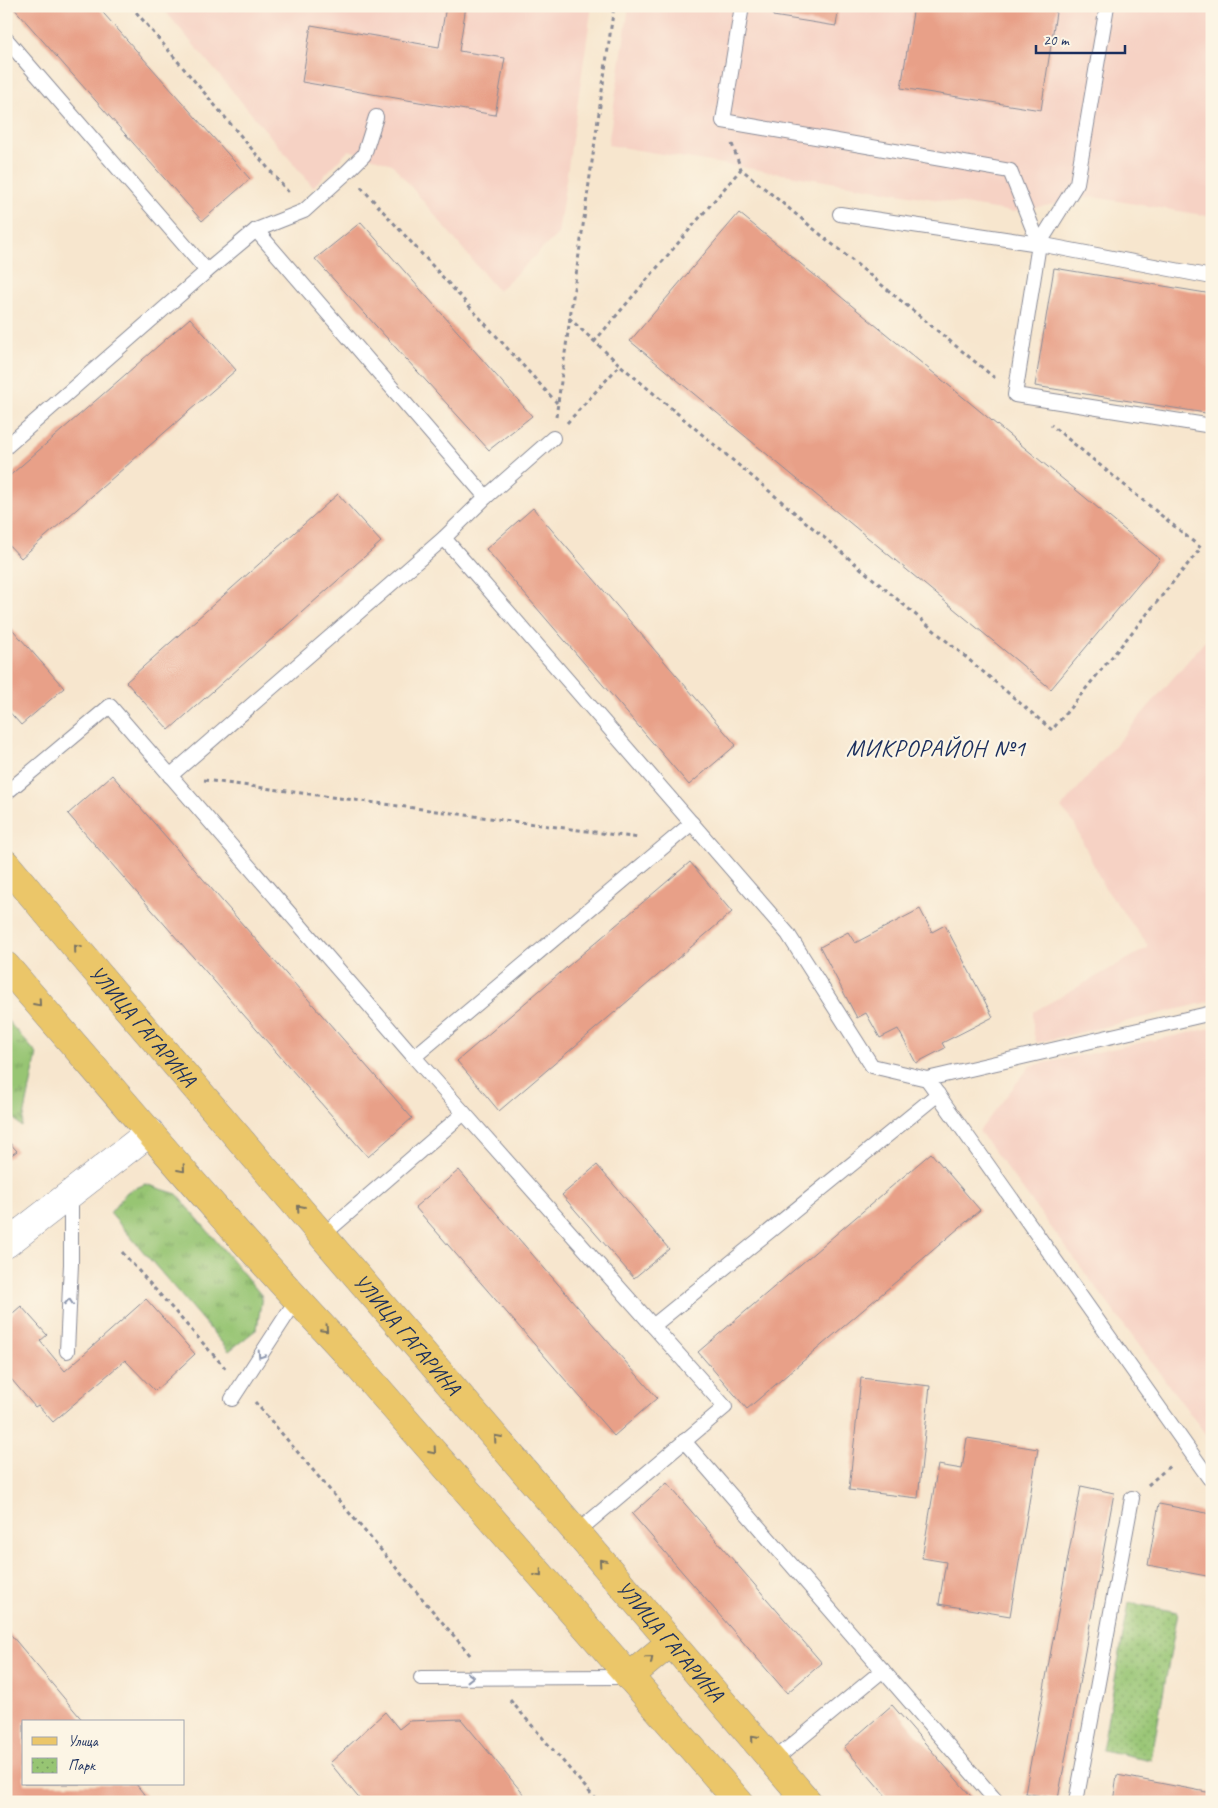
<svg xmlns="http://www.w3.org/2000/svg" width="1218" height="1808" viewBox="0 0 1218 1808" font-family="Caveat,sans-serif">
	<defs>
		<pattern id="grass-tufts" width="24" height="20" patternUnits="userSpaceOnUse" patternTransform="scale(1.25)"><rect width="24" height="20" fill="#97c573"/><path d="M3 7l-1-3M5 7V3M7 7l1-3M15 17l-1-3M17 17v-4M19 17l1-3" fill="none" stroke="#7aa062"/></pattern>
		<pattern id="park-dots" width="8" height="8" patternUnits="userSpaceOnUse" patternTransform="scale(1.25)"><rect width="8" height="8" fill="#97c573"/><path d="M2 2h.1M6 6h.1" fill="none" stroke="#7aa062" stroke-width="1.8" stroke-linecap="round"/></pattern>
	</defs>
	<rect width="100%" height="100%" fill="#fcf5e5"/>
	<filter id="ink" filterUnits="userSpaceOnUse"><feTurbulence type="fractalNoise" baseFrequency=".02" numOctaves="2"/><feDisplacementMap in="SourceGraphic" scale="10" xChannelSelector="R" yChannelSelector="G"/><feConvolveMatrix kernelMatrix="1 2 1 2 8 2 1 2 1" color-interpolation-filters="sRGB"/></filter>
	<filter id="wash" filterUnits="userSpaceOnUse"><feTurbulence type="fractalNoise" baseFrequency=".0096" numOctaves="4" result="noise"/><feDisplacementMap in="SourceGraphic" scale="20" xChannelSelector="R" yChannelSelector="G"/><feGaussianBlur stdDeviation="1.12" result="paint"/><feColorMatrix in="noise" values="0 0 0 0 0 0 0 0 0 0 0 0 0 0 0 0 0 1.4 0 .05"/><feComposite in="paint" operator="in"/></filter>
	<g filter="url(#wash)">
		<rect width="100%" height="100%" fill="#f7e6ce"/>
		<g fill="#f6d2c4">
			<polygon points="161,6 592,6 558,234 498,291 392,164 349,150 313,187"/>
			<polygon points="629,6 1212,6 1212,199 1209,216 1093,197 1012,212 608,145"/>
			<polygon points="1212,633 1212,1001 1037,1043 1033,1032 1033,1012 1149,947 1103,885 1074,823 1061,808"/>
			<polygon points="1212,1028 1212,1443 979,1131 1030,1066"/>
		</g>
		<g fill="url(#grass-tufts)" stroke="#597a68">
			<polygon points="6,1019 37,1054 22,1127 6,1109"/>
			<polygon points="145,1184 177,1194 262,1296 257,1329 229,1351 110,1213 127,1192"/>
		</g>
		<polygon fill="url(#park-dots)" stroke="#597a68" points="1129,1603 1178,1612 1151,1760 1102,1750"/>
		<g id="blocks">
			<g fill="#e8a088">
				<polygon points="12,6 97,6 250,179 202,221"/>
				<polygon points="446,6 466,6 459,51 505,58 495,115 302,82 311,25 439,47"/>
				<polygon points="774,6 839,6 836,26 773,16"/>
				<polygon points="914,6 1057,6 1041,110 901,88"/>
				<polygon points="739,213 1160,559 1051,689 630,341"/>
				<polygon points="361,222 532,416 489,450 315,259"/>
				<polygon points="1054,268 1212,294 1212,414 1035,386"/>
				<polygon points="190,318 236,370 21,558 6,542 6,479"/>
				<polygon points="338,494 381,542 169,730 126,682"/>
				<polygon points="533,508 736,745 689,785 486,549"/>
				<polygon points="6,622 64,688 21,725 6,708"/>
				<polygon points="112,775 412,1118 368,1157 68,814"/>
				<polygon points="690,862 732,912 499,1111 457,1061"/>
				<polygon points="920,909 932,932 945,925 993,1017 942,1043 945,1048 916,1063 898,1029 880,1038 866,1013 857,1018 820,947 848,932 855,943"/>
				<polygon points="6,1139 17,1151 6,1159"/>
				<polygon points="931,1153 980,1210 747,1409 698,1352"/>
				<polygon points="597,1165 669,1249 634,1278 562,1195"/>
				<polygon points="459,1170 657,1398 614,1436 415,1207"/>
				<polygon points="146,1299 195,1354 155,1391 125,1360 53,1422 38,1405 35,1407 6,1373 6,1319 21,1306 47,1335 40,1341 65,1371"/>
				<polygon points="861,1378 930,1386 918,1498 849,1490"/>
				<polygon points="967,1438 1038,1449 1010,1616 939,1604 946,1562 922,1558 938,1465 962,1469"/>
				<polygon points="667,1483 822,1663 787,1693 632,1514"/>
				<polygon points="1081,1486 1114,1493 1058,1799 1025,1793"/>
				<polygon points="1159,1504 1212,1514 1212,1577 1148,1565"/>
				<polygon points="6,1629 84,1722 24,1722 24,1784 136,1784 150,1802 6,1802"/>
				<polygon points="892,1705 931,1750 976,1802 891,1802 844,1747"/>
				<polygon points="385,1712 399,1729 409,1721 461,1719 530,1802 362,1802 330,1763"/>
				<polygon points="1117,1775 1212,1793 1212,1802 1113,1802"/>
			</g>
		</g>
	</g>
	<g filter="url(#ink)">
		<use href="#blocks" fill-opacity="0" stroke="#898a96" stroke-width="1"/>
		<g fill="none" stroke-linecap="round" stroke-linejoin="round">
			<defs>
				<g id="lane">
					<polyline points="742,6 723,121 1010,171 1039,244 1015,395 1212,426"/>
					<polyline points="6,39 207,271 256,230 486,497"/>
					<polyline points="840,214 1039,244 1212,277"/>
					<polyline points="256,230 304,211 347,172 364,155 376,117"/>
					<polyline points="1039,244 1077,183 1107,6"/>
					<polyline points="6,447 207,271"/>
					<polyline points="444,538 788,934 872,1066 927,1079 1212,1013"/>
					<polyline points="170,776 444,538 486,497 553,438"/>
					<polyline points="6,793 110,706 414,1057"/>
					<polyline points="927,1079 1209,1478 1212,1478"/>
					<polyline points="464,1113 725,1407 577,1532"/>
					<polyline points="323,1235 464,1113 414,1057 692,823"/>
					<polyline points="653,1326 938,1094"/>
					<polyline points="67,1351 71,1264 71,1193"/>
					<polyline points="232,1399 297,1299"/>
					<polyline points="684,1441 997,1802"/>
					<polyline points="421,1678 629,1677"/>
					<polyline points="773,1761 883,1670"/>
					<polyline points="1076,1802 1132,1498"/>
				</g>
				<polyline id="street" points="6,1244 150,1132"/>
				<g id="primary">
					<path id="s1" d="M6 864 110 988 808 1802"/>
					<path d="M6 966C118 1095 227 1226 344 1350L739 1802"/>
					<polyline points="629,1677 671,1642"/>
				</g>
			</defs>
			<use href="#lane" stroke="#898a96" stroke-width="16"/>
			<use href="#street" stroke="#898a96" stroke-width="29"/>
			<use href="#primary" stroke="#898a96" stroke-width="29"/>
			<g stroke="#898a96" stroke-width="3" stroke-dasharray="4 4" stroke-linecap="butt">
				<polyline points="131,6 289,193"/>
				<polyline points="732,144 741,169"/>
				<polyline points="361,187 557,403"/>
				<polyline points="569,318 620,365"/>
				<polyline points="594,342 741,169 996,379"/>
				<polyline points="556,417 614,6"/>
				<polyline points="567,423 620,365 1052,730 1201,548 1051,425"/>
				<polyline points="204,780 639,838"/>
				<polyline points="122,1252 226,1369"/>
				<polyline points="255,1402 471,1656"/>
				<polyline points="1148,1485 1172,1464"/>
				<polyline points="510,1700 598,1802"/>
			</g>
			<use href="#lane" stroke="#fff" stroke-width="14"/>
			<use href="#street" stroke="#fff" stroke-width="28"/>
			<use href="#primary" stroke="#ebc669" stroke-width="28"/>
		</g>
		<defs><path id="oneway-chevron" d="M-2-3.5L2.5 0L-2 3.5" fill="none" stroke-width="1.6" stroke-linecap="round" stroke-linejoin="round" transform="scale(1.25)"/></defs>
		<g stroke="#797363">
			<use href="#oneway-chevron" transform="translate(77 948) rotate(-130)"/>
			<use href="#oneway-chevron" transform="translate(38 1003) rotate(49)"/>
			<use href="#oneway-chevron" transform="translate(182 1169) rotate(49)"/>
			<use href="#oneway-chevron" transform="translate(300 1208) rotate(-131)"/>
			<use href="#oneway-chevron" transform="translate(325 1329) rotate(47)"/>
			<use href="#oneway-chevron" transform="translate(497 1438) rotate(-131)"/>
			<use href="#oneway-chevron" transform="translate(433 1451) rotate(49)"/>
			<use href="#oneway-chevron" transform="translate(602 1562) rotate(-131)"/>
			<use href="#oneway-chevron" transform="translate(539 1574) rotate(49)"/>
			<use href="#oneway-chevron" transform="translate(650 1659) rotate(-40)"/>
			<use href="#oneway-chevron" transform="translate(754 1738) rotate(-131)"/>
		</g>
		<g stroke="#8d97ae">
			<use href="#oneway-chevron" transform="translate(69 1302) rotate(-87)"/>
			<use href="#oneway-chevron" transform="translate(261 1355) rotate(123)"/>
			<use href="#oneway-chevron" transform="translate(470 1677)"/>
		</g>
	</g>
	<g text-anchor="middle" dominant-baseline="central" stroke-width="4.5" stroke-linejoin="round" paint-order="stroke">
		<g font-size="21" fill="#1b2f5e" stroke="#fcf5e5">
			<text stroke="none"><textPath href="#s1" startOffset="212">УЛИЦА ГАГАРИНА</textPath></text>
			<text stroke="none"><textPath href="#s1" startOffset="618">УЛИЦА ГАГАРИНА</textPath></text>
			<text stroke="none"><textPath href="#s1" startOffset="1022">УЛИЦА ГАГАРИНА</textPath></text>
		</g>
		<g font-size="24" letter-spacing="1" fill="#1b2f5e" stroke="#fcf5e5">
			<text x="936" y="748">МИКРОРАЙОН №1</text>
		</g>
	</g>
	<rect width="1218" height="1808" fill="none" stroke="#fcf5e5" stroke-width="25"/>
	<rect x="22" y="1720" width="162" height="65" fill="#fcf5e5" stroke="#a2a6af"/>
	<rect x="32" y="1737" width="25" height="8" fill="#ebc669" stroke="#a2a6af"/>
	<text x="68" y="1746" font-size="15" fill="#1b2f5e">Улица</text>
	<rect x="32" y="1758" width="25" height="15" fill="url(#park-dots)" stroke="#a2a6af"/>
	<text x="68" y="1770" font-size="15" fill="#1b2f5e">Парк</text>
	<path d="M1036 45v8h89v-8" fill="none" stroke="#1b2f5e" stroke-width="2.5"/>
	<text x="1043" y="45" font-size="15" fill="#1b2f5e" stroke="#fcf5e5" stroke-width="4" paint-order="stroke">20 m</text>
</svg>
